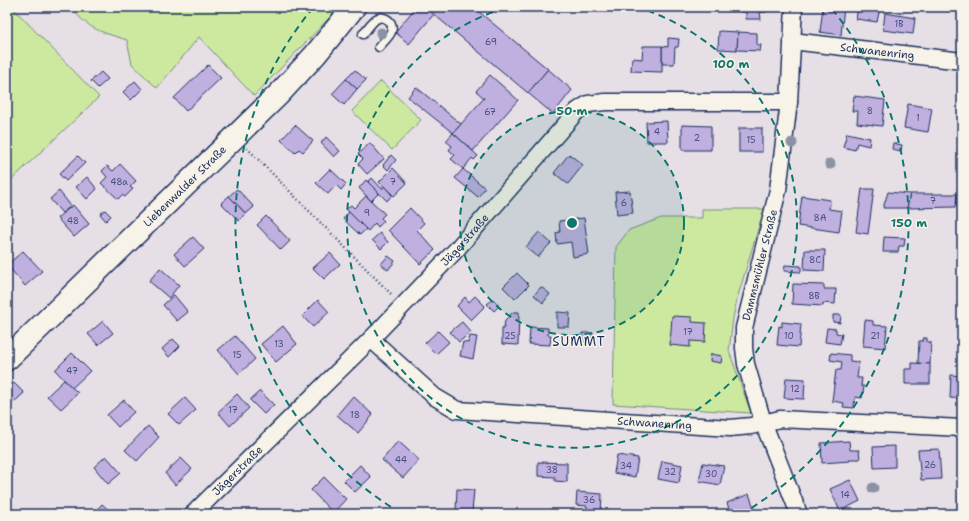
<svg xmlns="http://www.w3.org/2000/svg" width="969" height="521" viewBox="0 0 969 521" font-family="'Shantell Sans',sans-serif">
	<rect width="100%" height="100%" fill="#e6dfe6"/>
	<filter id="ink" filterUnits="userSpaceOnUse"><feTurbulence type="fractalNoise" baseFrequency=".025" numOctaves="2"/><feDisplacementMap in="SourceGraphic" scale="8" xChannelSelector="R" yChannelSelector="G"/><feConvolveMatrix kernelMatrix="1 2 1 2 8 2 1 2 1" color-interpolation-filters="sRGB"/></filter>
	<g filter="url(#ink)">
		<g fill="#cde9a0" stroke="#748c7f">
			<polygon points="7,7 12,7 99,97 7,184"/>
			<path d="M72 7H338L330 17 254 96 199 37 157 88 132 64 127 40C105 33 85 29 72 7Z"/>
			<polygon points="381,81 421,120 392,150 352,111"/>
			<polygon points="702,209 764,209 737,299 733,318 729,351 751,413 613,404 616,247 629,230 661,218 702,218"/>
		</g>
		<g fill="#c0b0e0" stroke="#1b2f5e">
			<polygon points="416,7 425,7 434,14 409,44 395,32"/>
			<polygon points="425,7 473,7 548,69 528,93"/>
			<polygon points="741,7 766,7 766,12 760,12 761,19 746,19 746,12 741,12"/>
			<polygon points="823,7 844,7 841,35 820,32"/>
			<polygon points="858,7 880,7 877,22 856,19"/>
			<polygon points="885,13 915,18 913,34 883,30"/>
			<polygon points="719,31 738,32 737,50 718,49"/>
			<polygon points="738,32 757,33 757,45 761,45 760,51 737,50"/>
			<polygon points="668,38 679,39 678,47 675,47 674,64 662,64 662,46 668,47"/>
			<polygon points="643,46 662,46 662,72 631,71 632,58 642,59"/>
			<polygon points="208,65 221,78 186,111 174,98"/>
			<polygon points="548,69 572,90 553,114 528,93"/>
			<polygon points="355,70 366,80 357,89 346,79"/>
			<polygon points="101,72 108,79 98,88 91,81"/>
			<polygon points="490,75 518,100 473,151 453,133 484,98 476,91"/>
			<polygon points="346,79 357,89 344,105 332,94"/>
			<polygon points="135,81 142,89 131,100 123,92"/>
			<polygon points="416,87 461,124 453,133 408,97"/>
			<polygon points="854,96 885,100 882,126 857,123 858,111 852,111"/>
			<polygon points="908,104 932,108 928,132 904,128"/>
			<polygon points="667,121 668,142 647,142 646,122"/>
			<polygon points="295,125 313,141 303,152 299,149 295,153 281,140"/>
			<polygon points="682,125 711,126 711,150 682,150"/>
			<rect x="739" y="128" width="23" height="24"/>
			<polygon points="453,133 478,156 474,160 472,158 463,169 451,159 455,155 449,150 452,146 446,141"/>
			<polygon points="847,133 870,138 869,146 857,143 855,150 843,147"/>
			<polygon points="326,137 340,151 334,157 321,143"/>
			<polygon points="370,143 384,159 367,174 358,164 363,159 358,154"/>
			<polygon points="893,143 902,145 901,151 892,149"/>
			<polygon points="569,154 583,165 568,184 554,173"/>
			<polygon points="391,155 396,160 388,170 383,165"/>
			<polygon points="78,156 85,163 66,181 59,174"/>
			<polygon points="120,164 136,181 130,187 133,189 125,197 122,195 118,199 101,183 107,177 102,171 107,166 113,171"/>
			<polygon points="393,168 407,183 394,196 379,182"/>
			<polygon points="330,169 346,184 341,190 336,185 328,194 316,183"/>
			<polygon points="463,169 485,188 478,197 455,178"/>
			<polygon points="87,177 97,189 87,199 76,187"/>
			<polygon points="372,178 382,189 384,186 392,195 387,201 368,182"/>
			<polygon points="366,180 379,193 371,201 359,188"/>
			<polygon points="237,189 254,207 246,214 229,196"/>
			<polygon points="862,189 874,189 868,234 856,232"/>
			<polygon points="59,191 71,206 62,213 50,199"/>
			<polygon points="630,191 633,213 617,215 615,192"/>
			<polygon points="888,192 910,194 907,208 883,208"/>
			<polygon points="910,194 957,194 956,207 907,208"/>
			<polygon points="229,196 246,214 239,221 221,203"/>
			<polygon points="366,196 385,214 381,218 384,221 378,227 375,223 368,231 346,209 351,205 354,208"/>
			<polygon points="802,196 830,200 829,209 842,211 839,232 798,226"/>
			<polygon points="73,205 89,224 74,237 57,218"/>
			<polygon points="410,208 424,223 417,230 435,250 420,264 388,230"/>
			<polygon points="105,210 111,216 106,221 100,214"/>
			<polygon points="349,212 366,229 360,235 343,219"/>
			<polygon points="266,216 290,241 281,250 257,225"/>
			<polygon points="584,218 589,254 573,257 571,242 557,244 556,233 560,232 559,221"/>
			<polygon points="539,232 551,243 538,257 526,247"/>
			<polygon points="380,233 388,242 381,249 372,240"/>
			<polygon points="193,237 204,249 185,266 174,254"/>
			<polygon points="884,237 905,238 904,246 899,246 898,252 883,252"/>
			<polygon points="805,250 825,250 824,271 804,270"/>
			<polygon points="23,251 42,271 25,286 7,265"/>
			<polygon points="330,253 340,264 324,279 313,268"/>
			<polygon points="388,256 395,261 388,270 381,264"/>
			<polygon points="785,265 801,266 801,272 784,271"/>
			<polygon points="160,268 179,285 169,298 149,281"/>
			<polygon points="517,273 529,285 515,299 503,287"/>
			<polygon points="793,284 824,285 824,289 836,289 835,304 823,303 823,306 792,304"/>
			<polygon points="541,287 550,294 543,303 534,295"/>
			<polygon points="174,295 188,312 177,321 163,305"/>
			<polygon points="475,296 485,306 471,320 457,306 465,297 469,302"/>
			<polygon points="493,299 499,306 494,311 487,304"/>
			<polygon points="318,300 329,312 313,327 302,316"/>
			<polygon points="513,312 519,312 518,345 502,344 502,328 504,328 505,320"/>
			<polygon points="557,312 570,313 569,327 557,327"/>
			<polygon points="833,315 841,315 840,323 833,322"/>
			<polygon points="672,316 692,317 692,322 706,323 705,342 690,341 690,347 670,345"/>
			<polygon points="865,320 873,321 873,325 887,326 885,348 863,346"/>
			<polygon points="103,321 113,333 98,345 88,334"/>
			<polygon points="462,322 471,332 459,342 450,332"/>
			<polygon points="782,322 801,324 799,347 777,345 779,326 782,327"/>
			<polygon points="283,326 297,344 276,362 261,344"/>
			<polygon points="530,327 548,328 548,335 551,335 550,345 529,344"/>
			<polygon points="827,328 836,329 836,333 842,334 840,344 825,342"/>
			<polygon points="438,331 449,342 436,354 425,343"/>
			<polygon points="582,333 593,333 593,341 582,342"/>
			<polygon points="235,336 255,359 239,374 218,350"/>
			<polygon points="470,336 477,337 473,359 460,356 463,342 468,343"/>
			<polygon points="923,338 927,338 927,342 931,342 930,364 918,363 919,341 923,341"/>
			<polygon points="173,339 180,346 169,357 162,349"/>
			<polygon points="72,353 90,371 72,388 55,370"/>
			<polygon points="831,353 850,355 850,361 859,362 857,378 862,378 861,386 864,386 862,398 855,397 854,408 843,407 844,403 832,401 836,370 841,370 842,362 830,360"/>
			<polygon points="711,354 722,356 721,363 710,361"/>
			<polygon points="912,363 930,364 930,384 905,384 905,369 912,369"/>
			<polygon points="951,375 962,376 962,399 950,398"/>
			<polygon points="786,378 805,379 804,399 784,398"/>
			<polygon points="64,380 78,393 61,409 47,396"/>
			<polygon points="14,383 24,393 13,403 7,397 7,390"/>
			<polygon points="260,391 274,405 264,414 250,400"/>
			<polygon points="237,394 249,408 230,426 218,412"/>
			<polygon points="353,396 373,415 358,433 337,415"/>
			<polygon points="185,398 196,410 179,425 168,414"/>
			<polygon points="124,400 134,412 118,427 107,415"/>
			<polygon points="148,426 159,437 137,461 125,450"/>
			<polygon points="398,441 419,460 403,478 382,460"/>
			<polygon points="849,441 850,450 859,450 860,459 850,459 850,461 822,463 821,443"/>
			<polygon points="895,446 895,467 874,468 873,447"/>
			<polygon points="939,449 941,479 921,480 918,450"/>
			<polygon points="617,455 638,458 635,477 614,473"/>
			<polygon points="106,456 121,473 108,484 94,467"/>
			<polygon points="181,458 192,469 175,485 165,473"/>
			<polygon points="662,461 682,465 679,483 658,479"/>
			<polygon points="538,462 567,463 567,482 555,481 555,477 538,476"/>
			<polygon points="703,463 724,466 720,485 699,481"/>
			<polygon points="360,465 371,477 355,492 344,481"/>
			<polygon points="324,477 346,499 333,513 311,490"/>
			<polygon points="850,480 860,501 840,511 830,489"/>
			<polygon points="960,484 962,484 962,508 958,508"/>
			<polygon points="457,489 474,490 472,512 456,511"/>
			<polygon points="577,492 602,494 601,514 587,514 587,506 576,505"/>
			<polygon points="749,494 754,508 738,514 731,514 727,503"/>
			<polygon points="102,504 113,514 93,514"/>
			<polygon points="513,512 560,513 560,514 513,514"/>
		</g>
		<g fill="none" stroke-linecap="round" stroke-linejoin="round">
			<defs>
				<path id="lane" d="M363 34C367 29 371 23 376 19 385 14 395 23 391 32 389 37 383 42 379 47"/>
				<g id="street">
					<polyline points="794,7 789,102 778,190 744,328 744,348 746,364 763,422 799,514"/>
					<path id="s1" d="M792 41 962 61"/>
					<path id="s2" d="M371 339 435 397 457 410 730 428 751 426 780 419 962 428"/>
					<path id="s3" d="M193 514 371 339 456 250 564 126 577 111 588 104 605 102H789"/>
				</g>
				<g id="secondary">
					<path id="s4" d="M7 359 279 94 315 55 354 7"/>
				</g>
			</defs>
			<use href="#lane" stroke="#1b2f5e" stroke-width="11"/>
			<use href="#street" stroke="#1b2f5e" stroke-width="19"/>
			<use href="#secondary" stroke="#1b2f5e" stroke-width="25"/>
			<polyline stroke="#1b2f5e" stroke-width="2.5" stroke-dasharray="1 3" stroke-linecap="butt" points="247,148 392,295"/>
			<use href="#lane" stroke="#f7f3e8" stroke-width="8"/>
			<use href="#street" stroke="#f7f3e8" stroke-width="16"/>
			<use href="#secondary" stroke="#f7f3e8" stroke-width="22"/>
		</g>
		<g fill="#8a93a2">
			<circle cx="381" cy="33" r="5.5"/>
			<circle cx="792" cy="143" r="5.5"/>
			<circle cx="830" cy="164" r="5.5"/>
			<circle cx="873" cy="488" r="5.5"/>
		</g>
	</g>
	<circle cx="572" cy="223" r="112" fill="#0f766e" fill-opacity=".12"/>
	<g fill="none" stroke="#0f766e" stroke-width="2" stroke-dasharray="7 5">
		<circle cx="572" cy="223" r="112"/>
		<path d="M636 7A225 225 0 1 1 508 7"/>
		<path d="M401 513A337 337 0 0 1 312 9M832 9A337 337 0 0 1 743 513"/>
	</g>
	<g text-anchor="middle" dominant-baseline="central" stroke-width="3" stroke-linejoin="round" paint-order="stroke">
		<g font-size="9" fill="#444f7e">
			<text x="899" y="24">1B</text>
			<text x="491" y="42">69</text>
			<text x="870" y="111">8</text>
			<text x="490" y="112">67</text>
			<text x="918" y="118">1</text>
			<text x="657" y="132">4</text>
			<text x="697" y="138">2</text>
			<text x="751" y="140">15</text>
			<text x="119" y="182">48a</text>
			<text x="393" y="182">7</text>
			<text x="933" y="201">7</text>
			<text x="624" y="203">6</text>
			<text x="367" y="213">9</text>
			<text x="820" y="218">8A</text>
			<text x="73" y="221">48</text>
			<text x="815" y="260">8C</text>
			<text x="814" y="296">8B</text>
			<text x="688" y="332">17</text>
			<text x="510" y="336">25</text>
			<text x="789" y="336">10</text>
			<text x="875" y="336">21</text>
			<text x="279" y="344">13</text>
			<text x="237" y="355">15</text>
			<text x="72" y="371">47</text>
			<text x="795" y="389">12</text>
			<text x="233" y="410">17</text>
			<text x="355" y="415">18</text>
			<text x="401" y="460">44</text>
			<text x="930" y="465">26</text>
			<text x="626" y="466">34</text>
			<text x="552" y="470">38</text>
			<text x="670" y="472">32</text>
			<text x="711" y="474">30</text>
			<text x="845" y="495">14</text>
			<text x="589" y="500">36</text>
		</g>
		<g font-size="11" fill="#1b2f5e" stroke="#f7f3e8">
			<text stroke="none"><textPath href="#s1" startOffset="86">Schwanenring</textPath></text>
			<text stroke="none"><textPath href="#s4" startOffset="248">Liebenwalder Straße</textPath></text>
			<text stroke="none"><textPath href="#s3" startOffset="386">Jägerstraße</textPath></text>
			<text transform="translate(760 265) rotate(-76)">Dammsmühler Straße</text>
			<text stroke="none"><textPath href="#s2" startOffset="310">Schwanenring</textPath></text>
			<text stroke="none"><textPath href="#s3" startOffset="62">Jägerstraße</textPath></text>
		</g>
		<g font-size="13" letter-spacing="1" fill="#1b2f5e" stroke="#f7f3e8">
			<text x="579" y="341">SUMMT</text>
		</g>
	</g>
	<circle cx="572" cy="223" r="6" fill="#0f766e" stroke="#f7f3e8" stroke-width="2"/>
	<g font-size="12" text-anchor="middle" font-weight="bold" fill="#0f766e" stroke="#f7f3e8" stroke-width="3" stroke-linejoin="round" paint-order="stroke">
		<text x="731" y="68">100 m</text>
		<text x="572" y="115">50 m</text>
		<text x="909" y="227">150 m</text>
	</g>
	<rect width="969" height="521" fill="none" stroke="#f7f3e8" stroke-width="24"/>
	<rect x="12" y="12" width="945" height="497" fill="none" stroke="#1b2f5e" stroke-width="1.5" filter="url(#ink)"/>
</svg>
